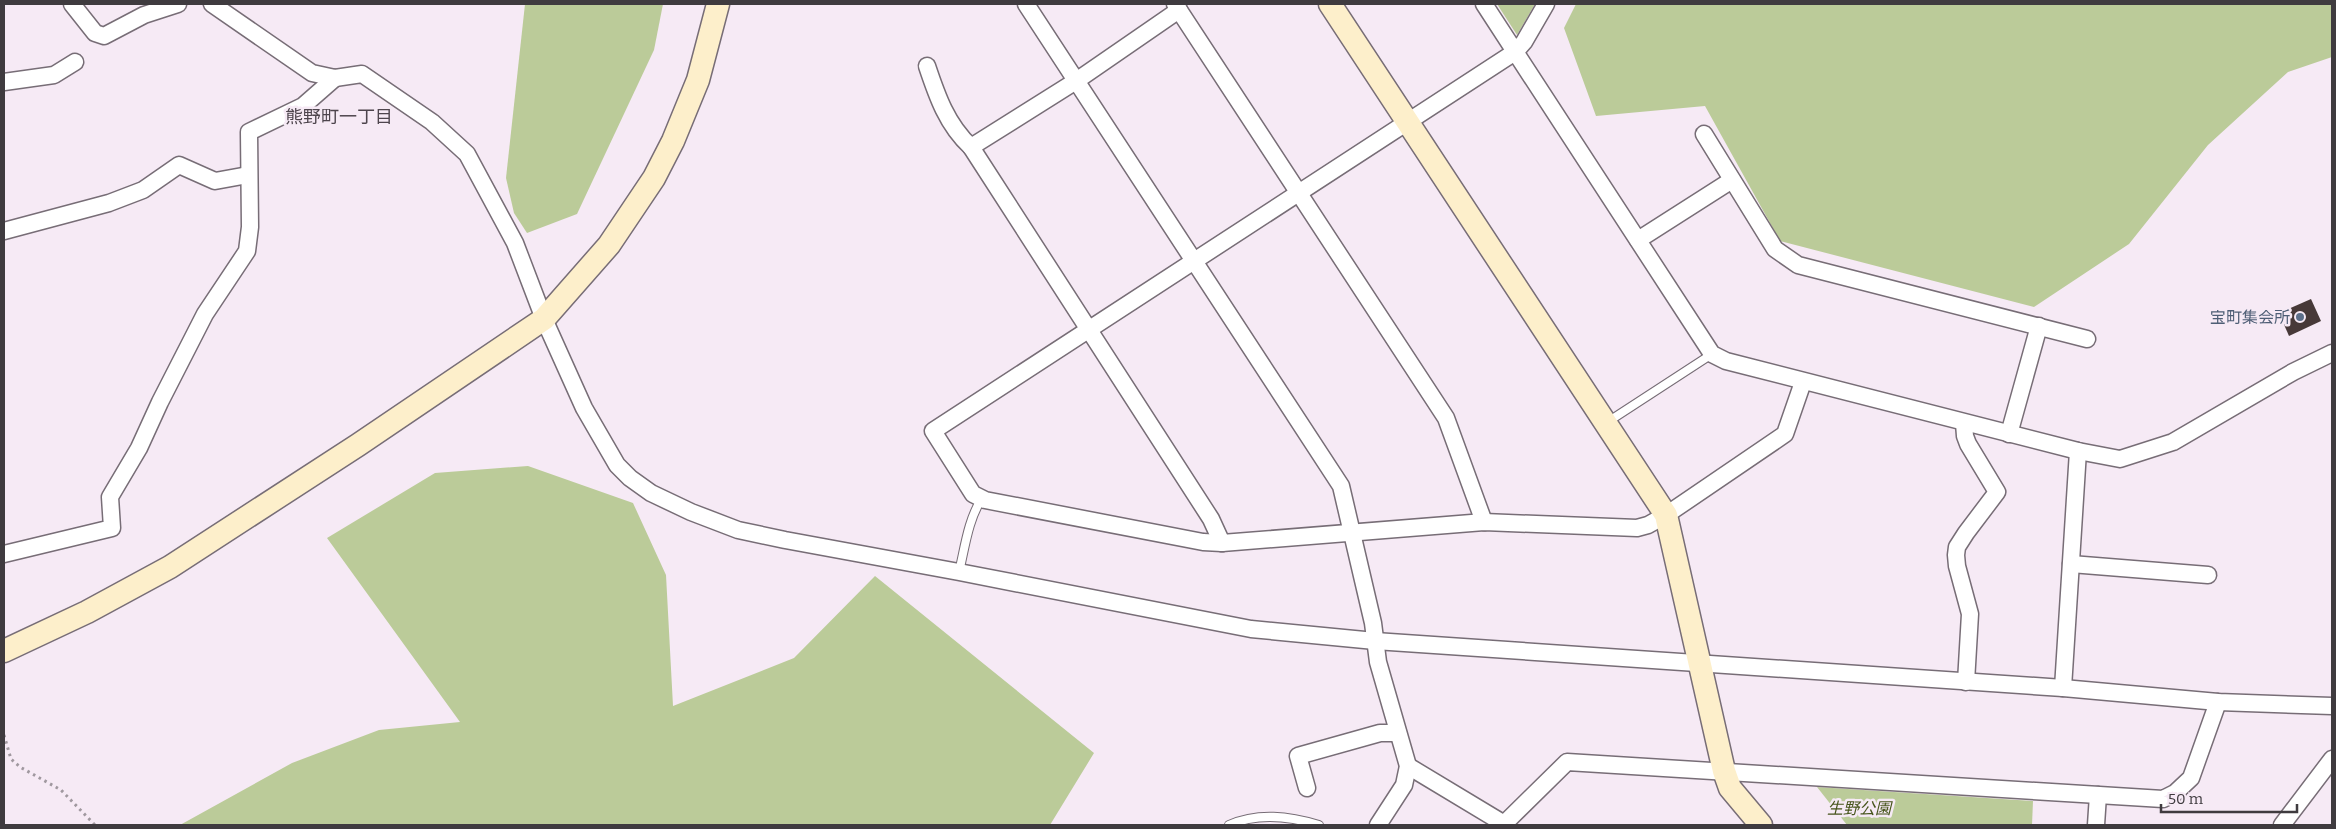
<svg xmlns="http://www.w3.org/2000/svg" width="2336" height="829" viewBox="0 0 2336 829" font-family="Bitter,'Noto Sans JP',serif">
	<rect width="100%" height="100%" fill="#f6eaf5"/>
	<g fill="#bbcb99">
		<polygon points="525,4 663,4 654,50 577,214 527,233 514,213 506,178"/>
		<polygon points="1497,4 1535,4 1517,35"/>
		<polygon points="1576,4 2332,4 2332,57 2288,72 2208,145 2129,244 2034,307 1780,241 1705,106 1596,116 1564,28"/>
		<polygon points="528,466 633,503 666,575 673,706 794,658 875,576 1094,753 1050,825 180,825 292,763 379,730 460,722 327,538 435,473"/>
		<polygon points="1817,787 2033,801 2032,825 1847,825"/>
	</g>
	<polygon fill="#473938" points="2311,299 2321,321 2289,336 2279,313"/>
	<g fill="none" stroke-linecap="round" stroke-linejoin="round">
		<defs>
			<g id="lane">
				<polyline points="1606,423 1712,354"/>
				<path d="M959 572C965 547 968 520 982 498"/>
				<path d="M1229 825C1258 812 1289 816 1319 825"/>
			</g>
			<g id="street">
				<polyline points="72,4 95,33 104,36 144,15 178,4"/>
				<polyline points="212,4 312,73 335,78 362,74 432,122 467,154 515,243 544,319 584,408 617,465 630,478 651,493 691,512 738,530 785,540 959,572 1251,629 1375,641 2063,688 2218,702 2332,706"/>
				<polyline points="1026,4 1341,486 1373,623 1378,662 1408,766 1404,785 1378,825"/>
				<polyline points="1175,4 1446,418 1484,522"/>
				<polyline points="1484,4 1712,354 1726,361 2078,451 2120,459 2173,442 2293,372 2332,353"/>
				<polyline points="1546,4 1524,42 1515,52 933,431 973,494 985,500 1203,542 1222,543 1484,522 1637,528 1648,525 1666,515 1785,434 1803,382"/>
				<polyline points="1179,10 1076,81 971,147 1211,519 1222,543"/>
				<path d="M927 66C937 96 947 125 971 147"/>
				<polyline points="4,82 54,75 75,62"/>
				<polyline points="1704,134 1775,249 1798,265 2087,339"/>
				<polyline points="4,231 109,203 143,190 179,165 215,181 248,175"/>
				<polyline points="1638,240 1732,180"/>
				<polyline points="1964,423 1965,436 1968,444 1997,492 1966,533 1957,547 1956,555 1957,566 1970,614 1966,682"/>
				<polyline points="2009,434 2039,326"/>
				<polyline points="4,554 112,528 110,497 139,448 160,402 205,314 247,251 250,227 249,132 303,106 335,78"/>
				<polyline points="2071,564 2208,575"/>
				<polyline points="2063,688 2078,451"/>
				<polyline points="1408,766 1506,825"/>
				<polyline points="1307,788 1298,756 1380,733 1398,733"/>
				<polyline points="1505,823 1567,762 2163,799 2175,793 2191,778 2218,702"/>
				<polyline points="2096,825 2098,795"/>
				<polyline points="2282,825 2332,759"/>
			</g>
			<g id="secondary">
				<polyline points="1330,4 1666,515 1724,771 1730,788 1761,825"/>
				<polyline points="4,651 87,612 170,567 358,445 544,319 609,245 654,178 673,141 698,80 718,4"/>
			</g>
		</defs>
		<use href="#lane" stroke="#776d76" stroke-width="10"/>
		<use href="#street" stroke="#776d76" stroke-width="19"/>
		<use href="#secondary" stroke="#776d76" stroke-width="25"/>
		<polyline stroke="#a0989f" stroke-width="3" stroke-dasharray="2.5 4" stroke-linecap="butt" points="4,735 11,759 20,767 61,790 95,825"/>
		<use href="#lane" stroke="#fff" stroke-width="8"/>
		<use href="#street" stroke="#fff" stroke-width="16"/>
		<use href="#secondary" stroke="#fdefcb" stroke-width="22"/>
	</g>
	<circle fill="#5c6f8a" stroke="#f6eaf5" stroke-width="2" cx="2300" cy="317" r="5"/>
	<g text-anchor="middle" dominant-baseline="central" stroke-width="5" stroke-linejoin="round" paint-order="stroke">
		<g font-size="16" fill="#4e5e75" stroke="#f6eaf5" text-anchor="end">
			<text x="2290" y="317">宝町集会所</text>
		</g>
		<g font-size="16" font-style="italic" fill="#47551c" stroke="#f6eaf5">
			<text x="1859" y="808">生野公園</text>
		</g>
		<g font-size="18" fill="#4e454d" stroke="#f6eaf5">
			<text x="339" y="117">熊野町一丁目</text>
		</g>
	</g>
	<rect width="2336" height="829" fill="none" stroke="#3f3b3f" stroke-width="10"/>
	<path d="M2161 804v8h136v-8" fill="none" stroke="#3f3b3f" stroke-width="2.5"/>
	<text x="2168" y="804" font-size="15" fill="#3f3b3f" stroke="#f6eaf5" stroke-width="4" paint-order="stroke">50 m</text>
</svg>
